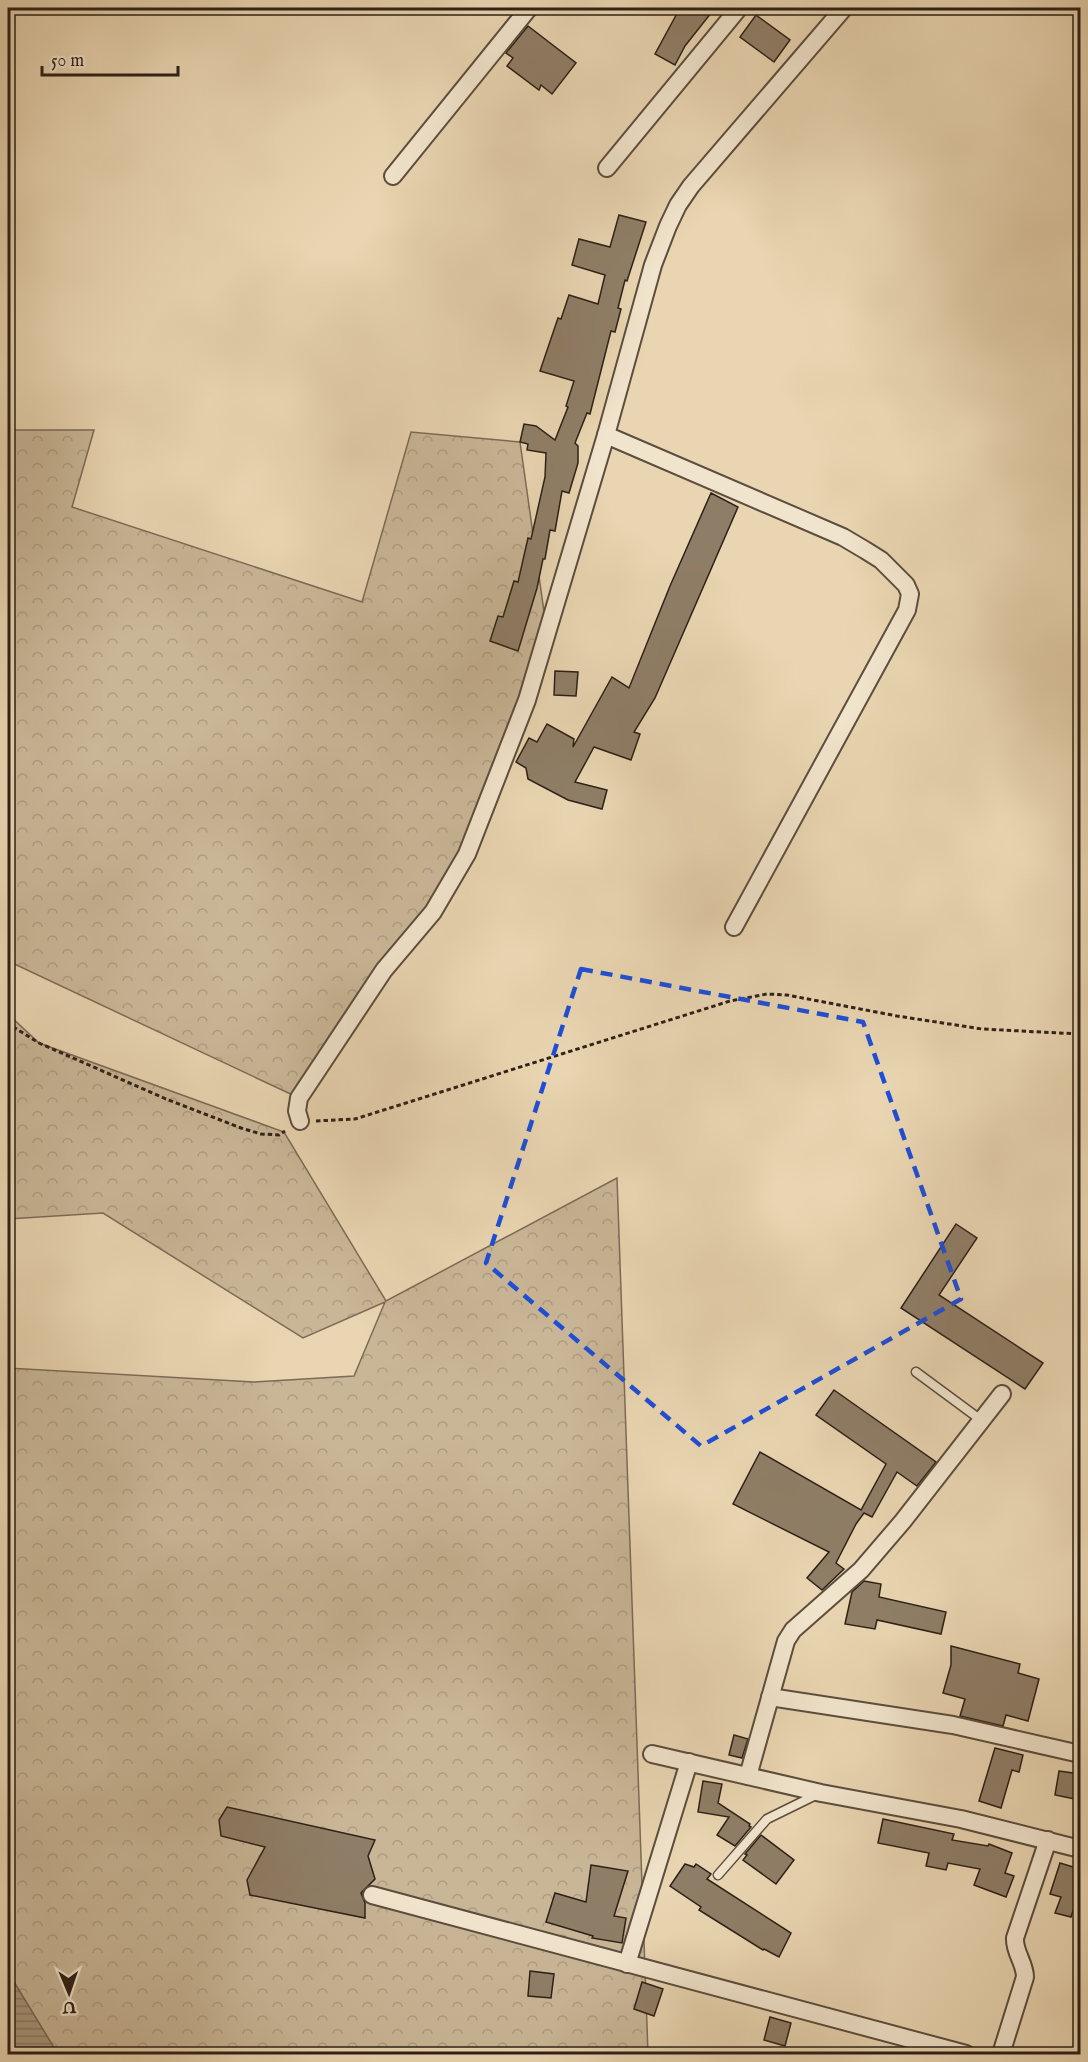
<svg xmlns="http://www.w3.org/2000/svg" width="1088" height="2062" viewBox="0 0 1088 2062" font-family="'IM FELL English',serif">
	<defs>
		<pattern id="forest-crowns" width="20" height="18" patternUnits="userSpaceOnUse" patternTransform="scale(1.5)"><rect width="20" height="18" fill="#c9b697"/><path d="M2 6a3 3 0 1 1 6 0M12 15a3 3 0 1 1 6 0" fill="none" stroke="#ad9c81"/></pattern>
		<pattern id="water-rules" width="6" height="5" patternUnits="userSpaceOnUse" patternTransform="scale(1.5)"><rect width="6" height="5" fill="#a9977d"/><path d="M0 2.5h6" fill="none" stroke="#8a7b65"/></pattern>
	</defs>
	<rect width="100%" height="100%" fill="#e9d5b1"/>
	<filter id="stains"><feTurbulence type="fractalNoise" baseFrequency=".00333" numOctaves="4"/><feColorMatrix values="0 0 0 0 .2 0 0 0 0 .09 0 0 0 0 .02 0 0 0 .5 -.17"/></filter>
	<radialGradient id="worn" r=".72"><stop offset=".6" stop-color="#630" stop-opacity="0"/><stop offset="1" stop-color="#630" stop-opacity=".3"/></radialGradient>
	<g fill="url(#forest-crowns)" stroke="#7b6b57" stroke-width="1.5">
		<polygon points="8,430 94,430 72,507 362,602 411,432 520,442 547,633 452,881 299,1098 8,961"/>
		<polygon points="8,1014 39,1043 284,1132 386,1301 617,1178 648,2054 54,2054 8,1982 8,1368 254,1382 354,1376 385,1302 303,1338 103,1213 8,1219"/>
	</g>
	<polygon fill="url(#water-rules)" stroke="#776754" stroke-width="1.5" points="8,1972 58,2054 8,2054"/>
	<g fill="#8f7e67" stroke="#2d2017" stroke-width="1.5">
		<polygon points="680,8 715,8 685,46 675,65 655,54"/>
		<polygon points="756,15 790,40 774,62 740,37"/>
		<polygon points="528,26 576,63 552,94 541,85 539,90 507,66 513,58 506,53"/>
		<polygon points="619,215 646,222 627,281 625,280 618,308 621,309 615,332 611,331 590,414 587,413 575,443 578,446 578,463 569,493 562,491 555,531 550,530 545,559 543,559 537,588 518,651 490,641 498,616 503,617 514,581 518,582 528,538 531,539 545,477 546,453 527,450 528,444 520,442 524,424 536,426 555,440 568,407 566,406 574,381 540,371 558,318 561,319 569,295 598,304 605,275 572,265 579,239 610,247"/>
		<polygon points="711,493 738,507 655,698 634,732 640,734 631,760 594,747 575,782 607,790 602,809 568,800 528,779 526,768 516,762 529,738 537,742 547,724 574,739 573,747 612,677 629,688 670,586"/>
		<polygon points="555,671 578,672 576,696 554,695"/>
		<polygon points="956,1224 977,1238 939,1295 1043,1363 1025,1389 901,1308"/>
		<polygon points="834,1390 936,1462 917,1486 897,1472 872,1517 864,1513 856,1524 836,1563 844,1569 822,1590 807,1578 829,1552 733,1504 760,1452 861,1510 886,1464 816,1415"/>
		<polygon points="864,1581 881,1584 879,1597 946,1612 941,1634 877,1620 875,1629 845,1624 852,1592"/>
		<polygon points="951,1646 1020,1664 1018,1673 1039,1679 1028,1721 1006,1715 1003,1726 960,1716 965,1699 943,1693 951,1665"/>
		<polygon points="734,1735 748,1739 742,1758 729,1755"/>
		<polygon points="995,1748 1023,1755 1019,1772 1012,1770 1001,1808 979,1801"/>
		<polygon points="1059,1771 1080,1774 1080,1800 1055,1795"/>
		<polygon points="703,1781 722,1784 718,1803 750,1824 749,1826 751,1827 735,1846 717,1835 729,1817 698,1812"/>
		<polygon points="227,1807 375,1840 368,1856 375,1879 361,1893 365,1903 365,1918 250,1895 247,1880 265,1847 221,1836 219,1820"/>
		<polygon points="883,1819 954,1834 952,1840 988,1846 989,1844 1012,1853 1005,1873 1014,1876 1006,1897 974,1885 980,1869 948,1863 946,1870 926,1866 929,1853 878,1843"/>
		<polygon points="761,1835 794,1860 776,1884 743,1860 747,1855 745,1854"/>
		<polygon points="1060,1863 1080,1869 1080,1889 1071,1917 1055,1913 1061,1897 1050,1894"/>
		<polygon points="685,1864 694,1867 696,1864 711,1874 707,1879 791,1933 779,1957 764,1949 763,1950 699,1910 701,1907 670,1886"/>
		<polygon points="591,1865 628,1871 614,1916 626,1918 622,1943 592,1938 593,1936 546,1922 555,1893 586,1902"/>
		<polygon points="530,1971 554,1974 551,1998 528,1996"/>
		<polygon points="642,1982 663,1989 654,2016 634,2009"/>
		<polygon points="770,2017 791,2023 785,2046 764,2040"/>
	</g>
	<g fill="none" stroke-linecap="round" stroke-linejoin="round">
		<defs>
			<g id="lane">
				<polyline points="916,1372 981,1420"/>
				<polyline points="718,1875 767,1819 818,1794"/>
			</g>
			<g id="street">
				<polyline points="607,168 739,8"/>
				<polyline points="393,176 529,8"/>
				<polyline points="606,435 843,537 865,550 881,560 906,585 910,594 907,610 734,927"/>
				<polyline points="300,1121 297,1111 299,1098 384,970 433,912 467,854 527,700 606,435 653,265 668,226 678,205 691,186 844,8"/>
				<polyline points="770,1697 953,1725 1080,1754"/>
				<polyline points="652,1754 821,1793 961,1819 1080,1849"/>
				<polyline points="748,1776 786,1641 793,1630 861,1570 903,1521 1002,1394"/>
				<polyline points="372,1895 966,2054"/>
				<polyline points="627,1964 689,1762"/>
				<path d="M1001 2054 1025 1977C1025 1963 1014 1952 1015 1938L1048 1840"/>
			</g>
		</defs>
		<use href="#lane" stroke="#5c4d3e" stroke-width="11"/>
		<use href="#street" stroke="#5c4d3e" stroke-width="20"/>
		<g stroke="#2d2017" stroke-width="3" stroke-dasharray="4.5 3" stroke-linecap="butt">
			<polyline points="8,1021 15,1028 39,1043 166,1099 241,1128 261,1134 279,1135 285,1131"/>
			<polyline points="316,1121 355,1119 730,1001 767,994 787,995 897,1016 982,1029 1080,1034"/>
		</g>
		<use href="#lane" stroke="#f1e4cc" stroke-width="8"/>
		<use href="#street" stroke="#f1e4cc" stroke-width="16"/>
	</g>
	<path fill="none" stroke="#1d4ed8" stroke-width="4.5" stroke-dasharray="12 8" stroke-linejoin="round" d="M581 969 863 1022 961 1299 701 1446 486 1263Z"/>
	<rect width="1088" height="2062" fill="none" stroke="#e9d5b1" stroke-width="30"/>
	<rect x="9" y="9" width="1070" height="2044" fill="none" stroke="#2d2017" stroke-width="3"/>
	<rect x="15" y="15" width="1058" height="2032" fill="none" stroke="#2d2017" stroke-width="1.5"/>
	<g transform="translate(69 1993) rotate(178)" stroke="#f1e4cc" stroke-width="4.5" paint-order="stroke">
	<path d="M0-4.5L10 22L0 15L-10 22Z" fill="#2d2017"/>
	<text y="-9" font-size="16" font-weight="bold" text-anchor="middle" fill="#2d2017">U</text>
	</g>
	<path d="M42 66v9h136v-9" fill="none" stroke="#2d2017" stroke-width="3"/>
	<text x="51" y="66" font-size="18" fill="#2d2017" stroke="#f1e4cc" stroke-width="4.5" paint-order="stroke">50 m</text>
	<rect width="100%" height="100%" filter="url(#stains)"/>
	<rect width="100%" height="100%" fill="url(#worn)"/>
</svg>
